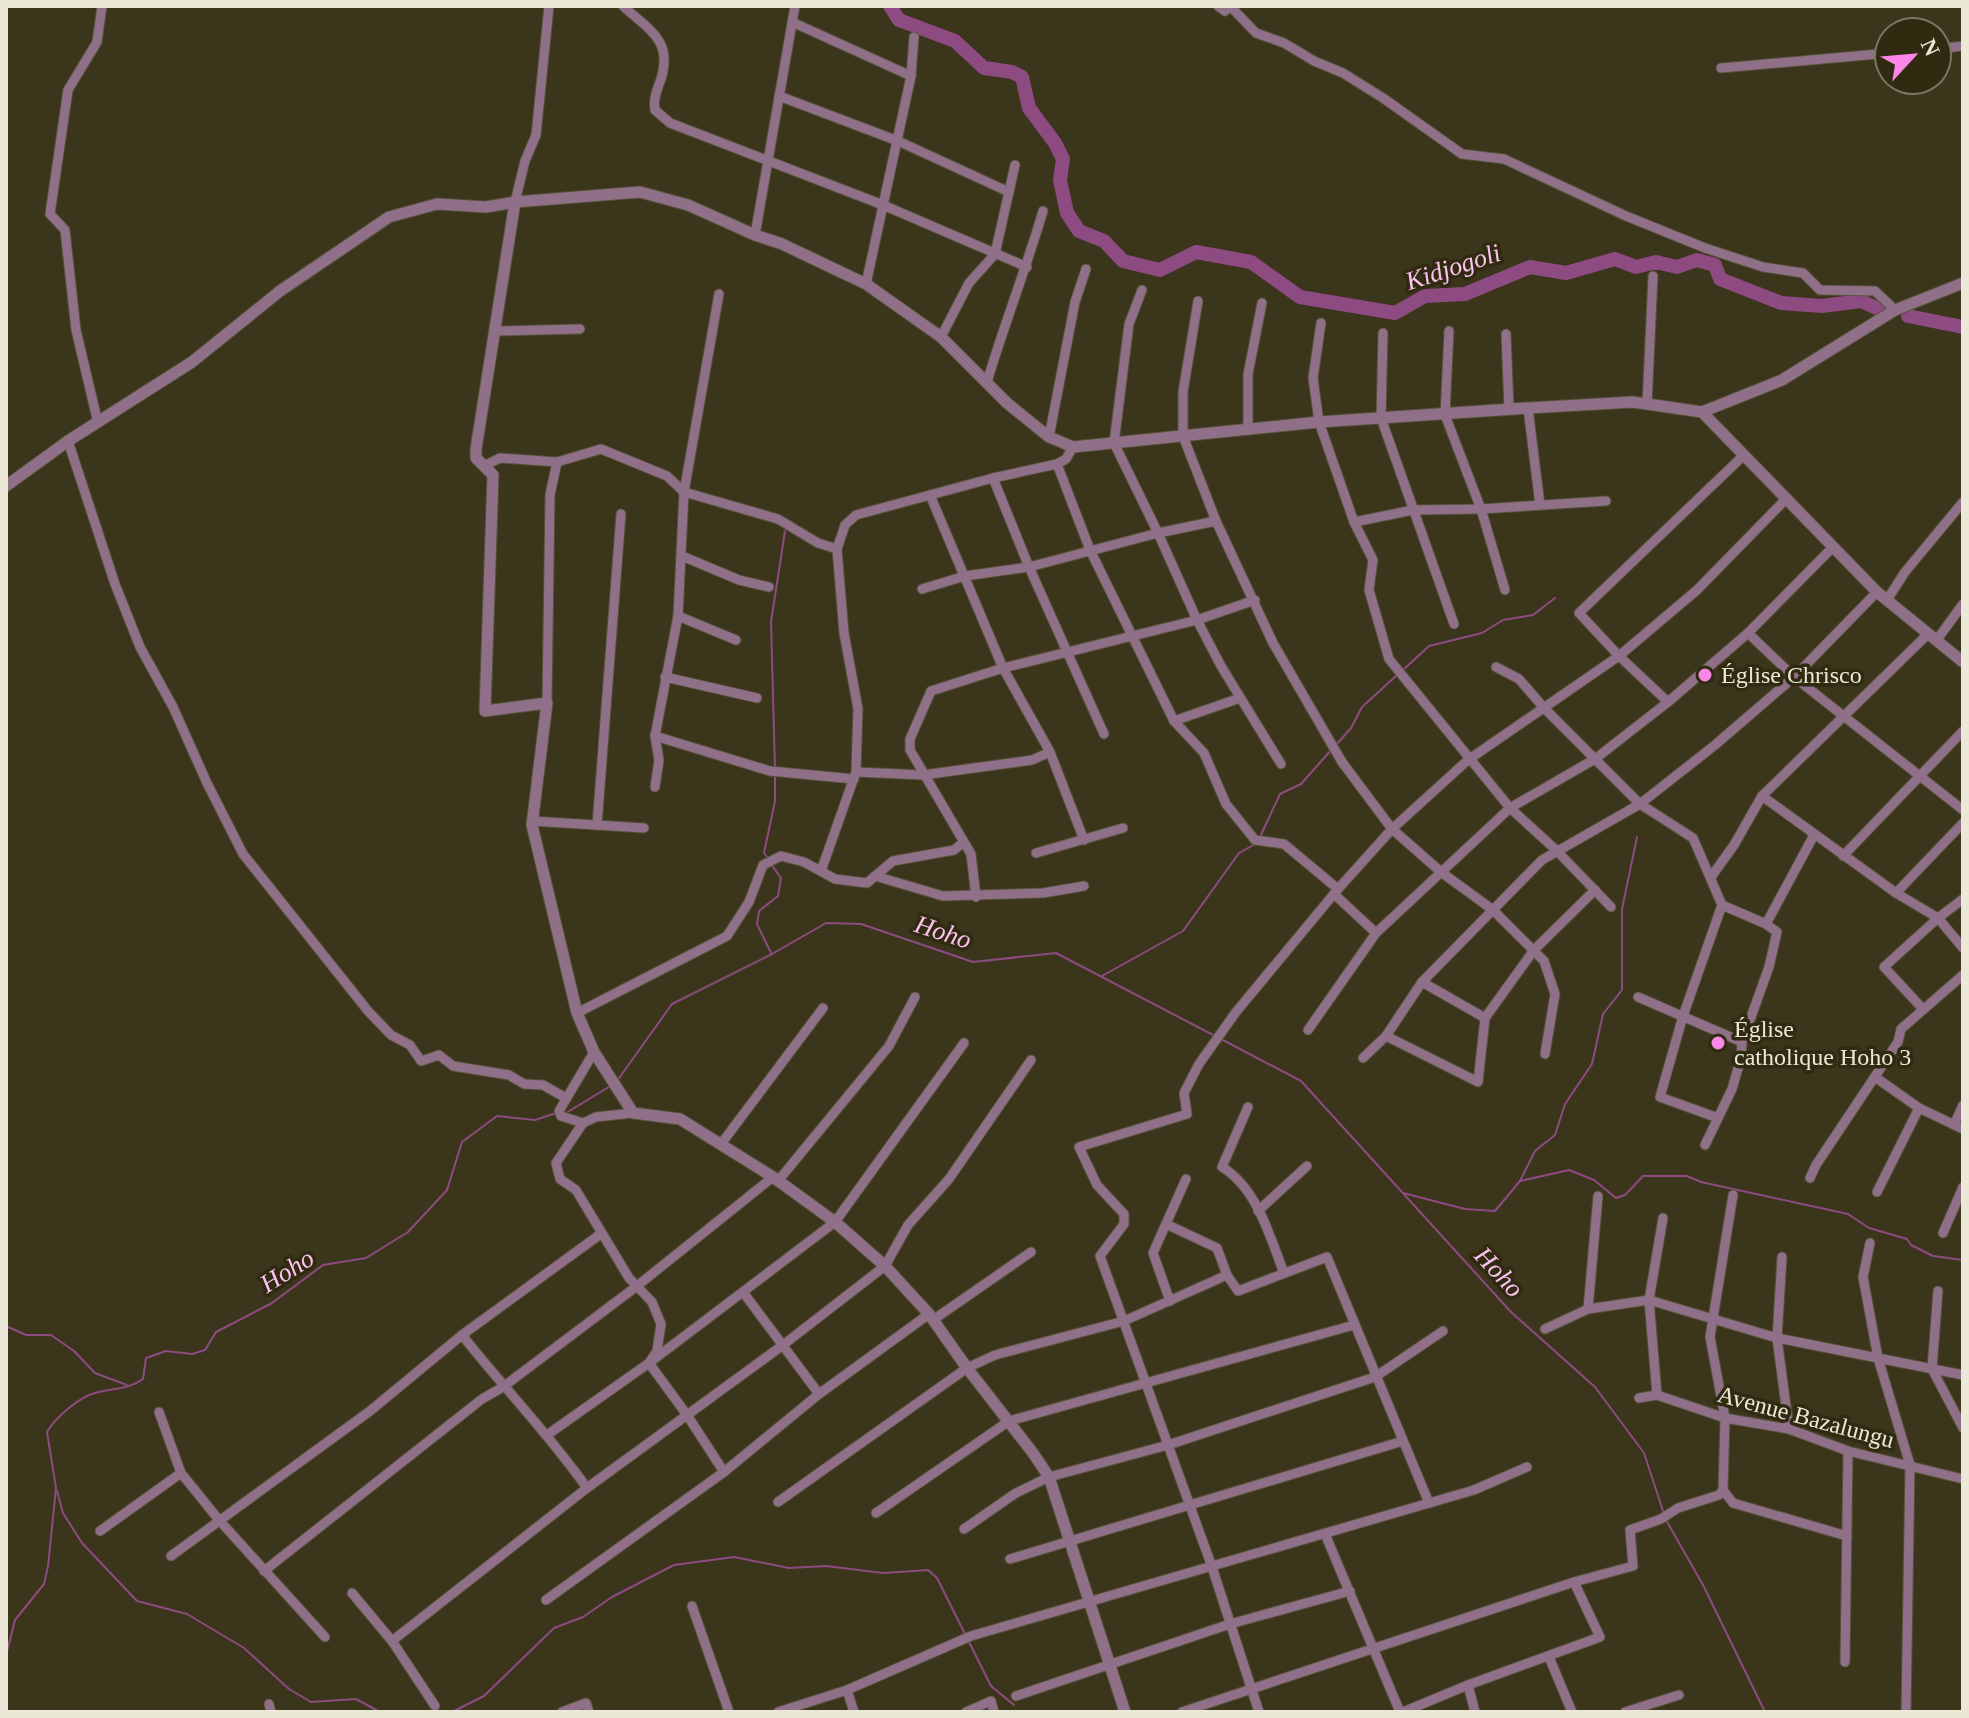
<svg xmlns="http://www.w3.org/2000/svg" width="1969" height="1718" viewBox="0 0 1969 1718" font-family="'Times New Roman',serif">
	<rect width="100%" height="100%" fill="#3a351b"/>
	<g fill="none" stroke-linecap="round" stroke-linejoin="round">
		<g stroke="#8e4b82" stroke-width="2">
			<polyline points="1402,671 1429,646 1482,633 1503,620 1533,615 1555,598"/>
			<polyline points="1336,745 1351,728 1362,707 1397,675"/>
			<polyline points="775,769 771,622 785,531"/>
			<polyline points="1260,837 1280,794 1301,784 1332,749"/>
			<polyline points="768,858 764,853 775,801 775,775"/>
			<polyline points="771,864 781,878 778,896 759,911 757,924 771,953"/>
			<polyline points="1102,976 1183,931 1239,853 1257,843"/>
			<polyline points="1221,1039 1301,1081 1511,1312 1595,1387 1644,1453 1664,1514"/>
			<polyline points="617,1081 672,1004 772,954 826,923 861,924 973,962 1056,953 1215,1036"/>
			<polyline points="566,1113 612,1085"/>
			<polyline points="1520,1181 1569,1170 1594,1180 1616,1198 1625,1195 1643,1176 1687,1176 1701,1182 1848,1214 1869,1228 1907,1239 1911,1245 1933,1256 1963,1260"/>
			<polyline points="1403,1193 1465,1209 1495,1211 1520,1181 1535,1151 1555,1135 1565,1104 1592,1064 1603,1014 1622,990 1622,909 1637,837"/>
			<polyline points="6,1326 26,1335 51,1335 74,1351 95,1373 127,1385"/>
			<polyline points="57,1491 63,1513 82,1543 137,1601 187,1614 244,1648 289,1689 311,1702 356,1699 380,1712"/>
			<polyline points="1666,1520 1703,1585 1765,1712"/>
			<polyline points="969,1642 991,1686 1014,1705"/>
			<path d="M6 1656 15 1620 44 1584 48 1566 56 1488 47 1432C55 1418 79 1397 95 1393 112 1388 128 1390 143 1379L146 1358 166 1351 192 1354 205 1350 216 1332 272 1303 323 1265 366 1258 408 1232 447 1190 462 1142 497 1116 535 1120 556 1113"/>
			<polyline points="452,1712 484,1696 554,1628 583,1617 612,1597 674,1565 734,1557 789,1568 826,1566 883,1573 928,1570 937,1578 966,1636"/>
		</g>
		<g stroke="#8e4b82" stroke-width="14">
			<polyline points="890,6 899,20 955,41 984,68 1012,72 1022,77 1029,108 1055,143 1063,159 1060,180 1067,213 1079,231 1104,241 1123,261 1160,270 1196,252 1251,262 1300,297 1395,313 1425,296 1465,294 1530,267 1566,273 1615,259 1636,267 1656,262 1677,267 1697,260 1715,265 1720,279 1781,303 1822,306 1861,301 1883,311"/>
			<polyline points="1908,316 1963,327"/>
		</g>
		<defs>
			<g id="minor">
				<path d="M623 6C649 30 673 40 661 79 657 90 653 99 655 110L670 123 883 205 1027 267"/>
				<polyline points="1218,6 1225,11 1230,6 1256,33 1284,43 1314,61 1343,73 1383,98 1462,154 1504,159 1626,216 1705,248 1763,267 1803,273 1820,290 1875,291 1895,310"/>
				<polyline points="792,22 911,76"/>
				<polyline points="1937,49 1963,46"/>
				<polyline points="1721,68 1889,53"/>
				<polyline points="779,96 898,141 1009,192"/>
				<polyline points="515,202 525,161 536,135 549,6"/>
				<polyline points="755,235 795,6"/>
				<polyline points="866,284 911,76 914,37"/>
				<polyline points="1142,290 1129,324 1114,443 1158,533 1197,620 1221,666 1281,764"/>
				<polyline points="1198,301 1183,392 1183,436 1216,521 1273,643 1342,762 1392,829 1441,872 1493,910 1544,961 1555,994 1545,1054"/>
				<polyline points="1321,323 1313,378 1319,422 1354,522 1373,560 1369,590 1389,659 1510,808 1556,850 1611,907"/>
				<polyline points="496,331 580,329"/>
				<polyline points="1449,331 1445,415 1481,509 1505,590"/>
				<polyline points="1383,333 1381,418 1454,624"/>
				<polyline points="1506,334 1509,409"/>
				<polyline points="941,337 969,283 995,254 1015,165"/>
				<path d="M987 382C1004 325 1026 269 1043 211"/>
				<polyline points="1647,404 1653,276"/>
				<polyline points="1528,408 1540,505"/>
				<polyline points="98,423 76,330 65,230 50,214 68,90 97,42 102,6"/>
				<polyline points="1248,430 1248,374 1262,303"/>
				<polyline points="1049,437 1075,302 1086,269"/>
				<polyline points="68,441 115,584 140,647 173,707 207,783 243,854 368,1011 391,1035 410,1045 421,1061 439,1055 453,1066 509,1075 524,1084 543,1085 566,1098"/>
				<polyline points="1057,464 1090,550 1174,721 1204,753 1226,804 1255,840 1284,844 1338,889"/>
				<polyline points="486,465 500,458 557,462 601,449 667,476 684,492 778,519 818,543 837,549"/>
				<polyline points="993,478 1029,567 1104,734"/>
				<polyline points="930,495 1003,668 1050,752 1084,840"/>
				<polyline points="1354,522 1413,510 1481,509 1606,501"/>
				<polyline points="682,556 739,580 769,587"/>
				<polyline points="922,589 965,576 1029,567 1158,533 1216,521"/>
				<polyline points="1887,600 1905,572 1963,502"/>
				<polyline points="678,616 736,640"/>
				<polyline points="1748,633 1794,677 1963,810"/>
				<polyline points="1936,641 1963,604"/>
				<polyline points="1496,667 1519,679 1545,709 1640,804 1693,838 1722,905 1766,924 1777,932 1769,967 1742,1042 1741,1058 1732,1089 1705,1145"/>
				<polyline points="665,677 757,698"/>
				<polyline points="1668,702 1619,656 1579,613 1744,455"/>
				<polyline points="547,703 550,495 557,462"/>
				<polyline points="1174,721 1240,698"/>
				<polyline points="655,736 770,771 854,779"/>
				<polyline points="856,772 923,775 1032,760 1050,752"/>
				<polyline points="655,787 659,760 655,736 678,616 684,492 719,294"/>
				<polyline points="1762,796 1896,893 1938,918 1963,948"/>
				<polyline points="532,821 644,828"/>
				<polyline points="597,825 621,514"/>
				<polyline points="964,842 971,854 976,897"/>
				<polyline points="1036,853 1123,828"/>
				<polyline points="1843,856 1963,731"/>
				<polyline points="821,871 856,772 858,709 844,633 837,549 845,525 856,515 993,478 1057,464 1066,459 1073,447"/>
				<polyline points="875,876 943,896 1043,893 1084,886"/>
				<polyline points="1711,877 1734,845 1762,796 1928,634"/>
				<polyline points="1896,893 1963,823"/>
				<polyline points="1334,894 1376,933"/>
				<polyline points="1766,924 1814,835"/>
				<polyline points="1422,982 1485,1018"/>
				<polyline points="1638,997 1742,1042"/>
				<polyline points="1922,1008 1884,967 1938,918 1963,899"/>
				<polyline points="577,1013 727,936 749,902 763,865 781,856 804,862 835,879 867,883 893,861 954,850 964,842 910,750 910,739 931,691 1003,668 1197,620 1255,600"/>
				<polyline points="1308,1030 1376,933 1510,808 1595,759 1668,702 1748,633 1832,548"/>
				<polyline points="1386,1036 1478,1082 1485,1018 1534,950 1595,890"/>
				<polyline points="594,1052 559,1111 561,1116 583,1123 596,1117 633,1113"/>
				<polyline points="1363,1058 1386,1036 1422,982 1542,860 1640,804 1715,745 1794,677 1877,592"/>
				<polyline points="1875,1077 1919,1108 1963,1129"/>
				<path d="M1248 1107 1222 1167C1257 1188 1270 1237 1284 1273"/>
				<polyline points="1718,1118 1660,1097 1683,1016 1722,905"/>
				<polyline points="1954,1125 1963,1105"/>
				<polyline points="721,1144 823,1008"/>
				<polyline points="1810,1178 1816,1165 1898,1042 1901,1029 1963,975"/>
				<polyline points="778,1181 889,1046 915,997"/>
				<polyline points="1877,1192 1919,1108"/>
				<polyline points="1258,1211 1307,1166"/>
				<polyline points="1166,1224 1217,1248 1227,1275 1238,1291 1327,1257 1429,1503"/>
				<polyline points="1943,1233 1963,1187"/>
				<polyline points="1870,1243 1863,1277 1878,1358 1910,1465 1906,1712"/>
				<polyline points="1782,1257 1777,1338 1789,1429"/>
				<polyline points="1938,1291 1932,1369 1963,1428"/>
				<polyline points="743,1292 819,1394"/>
				<polyline points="1170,1301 1153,1253 1186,1179"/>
				<polyline points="1588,1309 1598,1196"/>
				<polyline points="933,1320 1031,1252"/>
				<polyline points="1545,1329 1588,1309 1649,1300 1777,1338 1963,1375"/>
				<path d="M462 1335C503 1387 549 1434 587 1488"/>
				<polyline points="1657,1395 1649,1300 1663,1218"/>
				<polyline points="1639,1398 1657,1395 1725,1418 1789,1429 1848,1451 1963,1479"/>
				<polyline points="159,1412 181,1473 219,1520 325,1637"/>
				<polyline points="547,1435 649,1363 657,1351 661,1324 652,1302 629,1278 576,1190 560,1179 556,1163 583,1123"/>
				<polyline points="724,1472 687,1415 649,1363 835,1222 964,1043"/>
				<polyline points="1723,1490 1733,1503 1847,1536"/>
				<polyline points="778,1502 967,1368 995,1355 1124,1321 1227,1275"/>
				<polyline points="876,1513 1009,1421 1354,1325"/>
				<polyline points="964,1529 1016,1493 1049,1477 1168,1445 1375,1377 1443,1331"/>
				<polyline points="100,1531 181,1473"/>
				<polyline points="1325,1534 1400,1712"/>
				<polyline points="171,1556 370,1411 462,1335 602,1233"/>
				<polyline points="1010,1559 1403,1441"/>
				<polyline points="264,1571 482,1399 503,1387 637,1286 773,1177"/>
				<polyline points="352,1593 392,1641 435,1706"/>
				<polyline points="546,1600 724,1472 819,1394 929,1314"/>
				<polyline points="692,1606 729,1712"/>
				<polyline points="392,1641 587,1488 783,1345 885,1266 908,1225 949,1179 1031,1060"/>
				<polyline points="1549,1657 1572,1712"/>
				<polyline points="1845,1662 1848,1451"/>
				<polyline points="1468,1685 1475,1712"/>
				<polyline points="847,1690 854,1712"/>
				<polyline points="1016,1696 1230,1624 1350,1591"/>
				<polyline points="269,1704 271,1712"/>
				<polyline points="562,1712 586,1703 589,1712"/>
				<polyline points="778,1712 847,1690 971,1636 1474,1490 1527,1467"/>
				<polyline points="966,1712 991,1701 994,1712"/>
				<polyline points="1182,1712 1574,1582 1633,1566 1630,1530 1661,1519 1678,1508 1719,1495 1723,1490 1725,1418 1710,1337 1733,1195"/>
				<polyline points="1259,1712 1212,1567 1100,1256 1124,1224 1124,1214 1097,1185 1079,1147 1187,1114 1184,1093 1199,1064 1236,1012 1338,889 1392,829 1468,760 1619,656 1697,590 1787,498"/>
				<polyline points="1403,1712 1468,1685 1600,1637 1574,1582"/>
				<polyline points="1625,1712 1679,1695"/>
			</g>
			<g id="tertiary">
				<polyline points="515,202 476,449 476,458 493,475 485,711 547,703 532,825 577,1013 594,1052 633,1113 680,1119 773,1177 835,1222 885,1266 929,1314 967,1368 1033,1453 1049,1477 1125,1712"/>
				<polyline points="1702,412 1877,592 1963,662"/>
				<polyline points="6,486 68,441 192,362 280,291 389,217 437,204 486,207 515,202 640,192 688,205 755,235 782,244 866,284 941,337 1007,403 1049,437 1073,447 1319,422 1528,408 1633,402 1702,412 1782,380 1895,310 1963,283"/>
			</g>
		</defs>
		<use href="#minor" stroke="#565239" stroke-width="11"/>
		<use href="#tertiary" stroke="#565239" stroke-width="13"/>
		<use href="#minor" stroke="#8f7088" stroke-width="9"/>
		<use href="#tertiary" stroke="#8f7088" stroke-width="11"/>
	</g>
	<g fill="#fa87e6" stroke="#302a11" stroke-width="3">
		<circle cx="1705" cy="675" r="8"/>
		<circle cx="1718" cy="1043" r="8"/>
	</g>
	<g text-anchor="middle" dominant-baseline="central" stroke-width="7" stroke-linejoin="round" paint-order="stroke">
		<g font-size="24" fill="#ebe8d8" stroke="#302a11" text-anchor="start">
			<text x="1721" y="675">Église Chrisco</text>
			<text x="1734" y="1029">Église<tspan x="1734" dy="28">catholique Hoho 3</tspan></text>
		</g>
		<g font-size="24" fill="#ebe8d8" stroke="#302a11">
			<text transform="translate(1806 1417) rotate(15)">Avenue Bazalungu</text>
		</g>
		<g font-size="26" font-style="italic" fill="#fdc3f0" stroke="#302a11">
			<text transform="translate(1453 267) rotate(-18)">Kidjogoli</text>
			<text transform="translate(943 932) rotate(18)">Hoho</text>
			<text transform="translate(287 1271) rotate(-32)">Hoho</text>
			<text transform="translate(1499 1272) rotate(47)">Hoho</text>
		</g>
	</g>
	<rect width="1969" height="1718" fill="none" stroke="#ebe8d8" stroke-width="16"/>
	<g transform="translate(1913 56) rotate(64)"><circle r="38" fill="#302a11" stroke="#7b7661" stroke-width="2"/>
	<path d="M0-6L14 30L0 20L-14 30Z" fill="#fa87e6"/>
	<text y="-12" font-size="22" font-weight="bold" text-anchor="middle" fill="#ebe8d8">N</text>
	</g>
</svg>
